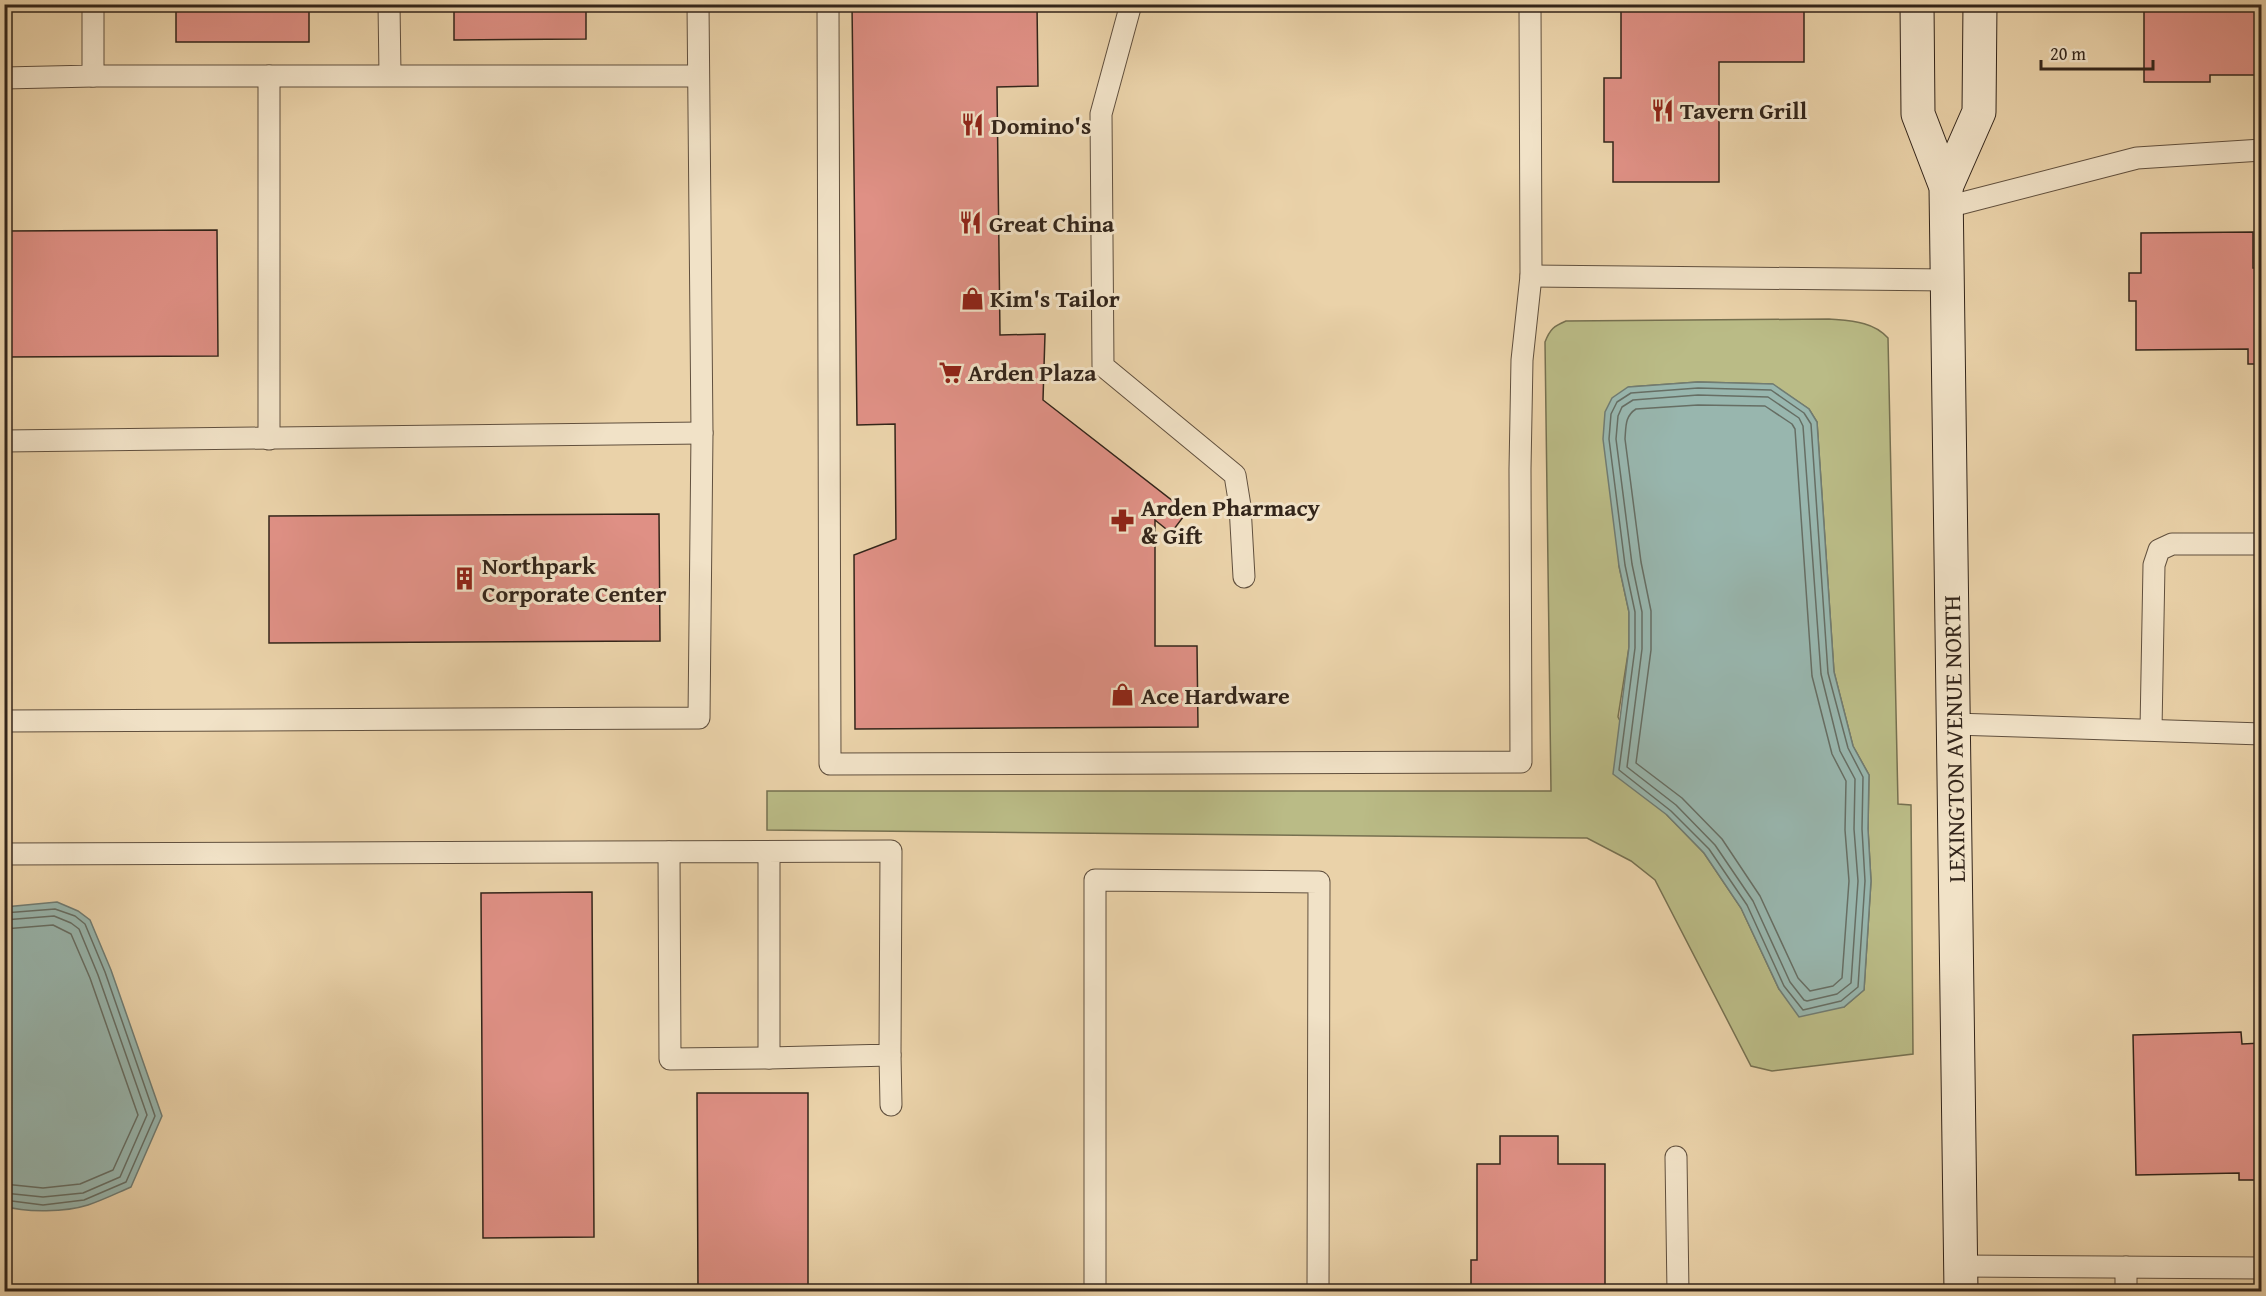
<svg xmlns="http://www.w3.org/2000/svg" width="2266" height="1296" viewBox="0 0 2266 1296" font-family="'Gentium Book Plus',serif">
	<rect width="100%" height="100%" fill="#ead2a9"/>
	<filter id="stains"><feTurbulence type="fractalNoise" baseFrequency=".00333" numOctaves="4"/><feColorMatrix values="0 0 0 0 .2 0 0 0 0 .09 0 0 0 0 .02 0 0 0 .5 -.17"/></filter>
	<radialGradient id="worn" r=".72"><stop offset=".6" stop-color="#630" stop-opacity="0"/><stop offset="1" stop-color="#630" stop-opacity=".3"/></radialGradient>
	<path fill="#babb86" stroke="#767050" stroke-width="1.5" fill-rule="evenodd" d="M1829 319C1851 321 1873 321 1888 338L1898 804 1911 805 1913 1054 1772 1071 1751 1066 1655 880 1631 861 1587 838 767 830V791H1551L1545 342C1550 329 1554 326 1566 321ZM1698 382 1772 384 1809 409 1817 422 1834 672 1853 746 1869 775 1868 829 1871 881 1864 990 1844 1007 1779 989 1741 908 1704 853 1667 815 1618 717 1629 647V612L1619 566 1629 387Z"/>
	<g fill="#98b6ae" stroke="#707c73" stroke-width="1.5">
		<polygon points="1698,382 1773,384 1809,409 1817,422 1834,672 1853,746 1869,775 1868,829 1871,881 1864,990 1844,1007 1799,1017 1779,989 1741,908 1704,853 1667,815 1613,774 1629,647 1629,612 1619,566 1603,439 1605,412 1612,398 1628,387"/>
		<path d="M57 902 78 911 90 920 111 970 162 1116 131 1187C117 1193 103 1200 88 1205 66 1212 26 1213 4 1206L5 907Z"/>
	</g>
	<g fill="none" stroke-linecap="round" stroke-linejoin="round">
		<g stroke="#666e64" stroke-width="1.5">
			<polygon points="1698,388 1771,390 1804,413 1811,424 1828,673 1848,748 1863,777 1862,829 1865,881 1858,987 1841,1001 1803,1010 1784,986 1747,905 1709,849 1671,811 1619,770 1635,648 1635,612 1625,565 1609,439 1611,414 1617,402 1631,393"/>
			<polygon points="1698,395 1768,397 1799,418 1803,426 1821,674 1840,751 1855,779 1854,829 1858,881 1851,983 1837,994 1807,1001 1804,1000 1790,982 1753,901 1715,845 1676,805 1627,767 1642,649 1642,612 1632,564 1616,439 1618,416 1622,407 1633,400"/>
			<path d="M1698 405 1765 406 1792 424 1795 429 1812 676 1832 754 1846 781 1845 830 1849 881 1842 978 1833 986 1810 991 1798 978 1760 896 1722 839 1682 798 1636 763 1651 650V611L1641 562 1625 439C1626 426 1625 416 1636 409Z"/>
			<polyline points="4,913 55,909 75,916 85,924 105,972 155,1116 126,1182 84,1200 43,1205 4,1200"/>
			<polyline points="4,920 54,916 71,923 79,929 98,975 147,1115 120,1177 83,1193 43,1197 4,1193"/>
			<polyline points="4,929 53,925 71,934 90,978 138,1115 113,1170 80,1184 43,1188 4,1184"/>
		</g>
	</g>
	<g fill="#df9085" stroke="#33251a" stroke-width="1.5">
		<rect x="176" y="4" width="133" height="38"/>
		<polygon points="454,4 586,4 586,39 454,40"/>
		<polygon points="852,4 1037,4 1038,86 997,87 1000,335 1045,334 1043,400 1187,512 1171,533 1155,520 1155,646 1197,646 1198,727 855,729 854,555 896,539 895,424 857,425"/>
		<polygon points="1621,4 1804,4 1804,62 1719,62 1719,182 1613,182 1613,142 1604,142 1604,78 1621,78"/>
		<polygon points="2144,4 2262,4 2262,75 2210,75 2210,82 2144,82"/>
		<polygon points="217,230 218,356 4,357 4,231"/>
		<polygon points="2253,232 2253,268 2262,268 2262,364 2248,364 2248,349 2136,350 2136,301 2129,301 2129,273 2141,273 2141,233"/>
		<polygon points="659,514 660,641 269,643 269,516"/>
		<polygon points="592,892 594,1237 483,1238 481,893"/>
		<polygon points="2241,1032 2242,1044 2262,1043 2262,1180 2239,1180 2239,1173 2136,1175 2133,1035"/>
		<polygon points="697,1093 808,1093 808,1292 698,1292"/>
		<polygon points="1500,1136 1558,1136 1558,1164 1605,1164 1605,1292 1471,1292 1471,1260 1477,1260 1477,1164 1500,1164"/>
	</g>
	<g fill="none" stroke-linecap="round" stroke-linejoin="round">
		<defs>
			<g id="lane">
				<polyline points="389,4 390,75"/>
				<polyline points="828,4 830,764 1521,762 1520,469 1522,360 1531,276 1530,4"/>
				<polyline points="1131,4 1101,114 1103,366 1235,475 1240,506 1244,577"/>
				<polyline points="93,76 698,76"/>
				<polyline points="269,76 269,439"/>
				<polyline points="4,78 93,76 93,4"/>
				<polyline points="1947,207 2137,158 2262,150"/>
				<polyline points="1531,276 1948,280"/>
				<polyline points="4,441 702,433"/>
				<polyline points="4,721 699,718 702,433 698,4"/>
				<polyline points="1954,724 2262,734"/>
				<polyline points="2151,729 2154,565 2159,550 2172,544 2262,544"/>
				<polyline points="669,852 670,1059 769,1058"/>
				<polyline points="4,854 891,851 890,1055 769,1058 769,853"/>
				<polyline points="890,1055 891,1105"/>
				<polyline points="1676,1157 1678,1292"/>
				<polyline points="1961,1266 2262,1268"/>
				<polyline points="2126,1267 2126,1292"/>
				<polyline points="1095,1292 1095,880 1319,882 1318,1292"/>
			</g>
			<g id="secondary">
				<polyline points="1917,4 1918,114 1946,187 1961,1292"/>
				<polyline points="1946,187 1979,112 1980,4"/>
			</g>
		</defs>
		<use href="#lane" stroke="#61503e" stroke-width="23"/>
		<use href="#secondary" stroke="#33251a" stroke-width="35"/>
		<use href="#lane" stroke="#f1e2c7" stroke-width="21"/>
		<use href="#secondary" stroke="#f1e2c7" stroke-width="33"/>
	</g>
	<defs>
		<symbol id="restaurant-bare" viewBox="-9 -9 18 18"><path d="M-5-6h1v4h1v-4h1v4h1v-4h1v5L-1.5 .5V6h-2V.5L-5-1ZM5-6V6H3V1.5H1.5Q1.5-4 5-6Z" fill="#8f2418" stroke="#f1e2c7" stroke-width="2.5" paint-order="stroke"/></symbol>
		<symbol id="shop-bare" viewBox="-9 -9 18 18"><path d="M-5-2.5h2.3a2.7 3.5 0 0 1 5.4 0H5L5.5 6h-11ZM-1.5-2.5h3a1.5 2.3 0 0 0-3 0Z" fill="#8f2418" stroke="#f1e2c7" stroke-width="2.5" paint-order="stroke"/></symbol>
		<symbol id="supermarket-bare" viewBox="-9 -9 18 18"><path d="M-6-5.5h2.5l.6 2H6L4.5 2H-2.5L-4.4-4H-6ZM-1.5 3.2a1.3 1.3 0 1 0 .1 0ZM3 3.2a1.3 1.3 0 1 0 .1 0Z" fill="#8f2418" stroke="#f1e2c7" stroke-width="2.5" paint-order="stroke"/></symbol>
		<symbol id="pharmacy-bare" viewBox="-9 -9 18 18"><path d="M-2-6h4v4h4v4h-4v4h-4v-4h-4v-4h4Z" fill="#8f2418" stroke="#f1e2c7" stroke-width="2.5" paint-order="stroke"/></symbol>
		<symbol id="building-bare" viewBox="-9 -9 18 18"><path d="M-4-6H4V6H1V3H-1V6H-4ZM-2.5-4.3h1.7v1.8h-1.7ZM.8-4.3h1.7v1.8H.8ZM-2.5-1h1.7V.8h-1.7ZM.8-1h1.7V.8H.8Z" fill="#8f2418" stroke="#f1e2c7" stroke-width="2.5" paint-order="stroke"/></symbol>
	</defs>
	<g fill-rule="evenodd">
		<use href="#restaurant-bare" x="1646" y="94" width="33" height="33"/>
		<use href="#restaurant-bare" x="956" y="108" width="33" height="33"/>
		<use href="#restaurant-bare" x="954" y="206" width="33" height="33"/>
		<use href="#shop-bare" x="956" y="282" width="33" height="33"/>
		<use href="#supermarket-bare" x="934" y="356" width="33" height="33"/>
		<use href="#pharmacy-bare" x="1106" y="504" width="33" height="33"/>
		<use href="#building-bare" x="448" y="562" width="33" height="33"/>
		<use href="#shop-bare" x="1106" y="678" width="33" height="33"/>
	</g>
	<g text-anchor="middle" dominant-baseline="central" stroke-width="6" stroke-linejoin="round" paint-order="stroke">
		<g font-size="24" font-weight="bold" fill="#33251a" stroke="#f1e2c7" text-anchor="start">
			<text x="1680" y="110">Tavern Grill</text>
			<text x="991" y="125">Domino's</text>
			<text x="989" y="223">Great China</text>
			<text x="990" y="298">Kim's Tailor</text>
			<text x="968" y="372">Arden Plaza</text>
			<text x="1141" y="507">Arden Pharmacy<tspan x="1141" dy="28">&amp; Gift</tspan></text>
			<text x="482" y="565">Northpark<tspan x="482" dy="28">Corporate Center</tspan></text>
			<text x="1141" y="695">Ace Hardware</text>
		</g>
		<g font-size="24" fill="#33251a" stroke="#f1e2c7">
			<text transform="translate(1954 739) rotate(-91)">LEXINGTON AVENUE NORTH</text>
		</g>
	</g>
	<rect width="2266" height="1296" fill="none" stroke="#ead2a9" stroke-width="24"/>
	<rect x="6" y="6" width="2254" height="1284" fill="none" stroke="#33251a" stroke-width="3"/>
	<rect x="12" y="12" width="2242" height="1272" fill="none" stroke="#33251a" stroke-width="1.5"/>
	<path d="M2041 60v9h112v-9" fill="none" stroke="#33251a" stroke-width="3"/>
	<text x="2050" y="60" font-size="18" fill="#33251a" stroke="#f1e2c7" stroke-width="4.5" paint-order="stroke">20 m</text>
	<rect width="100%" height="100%" filter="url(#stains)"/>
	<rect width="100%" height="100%" fill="url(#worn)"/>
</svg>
